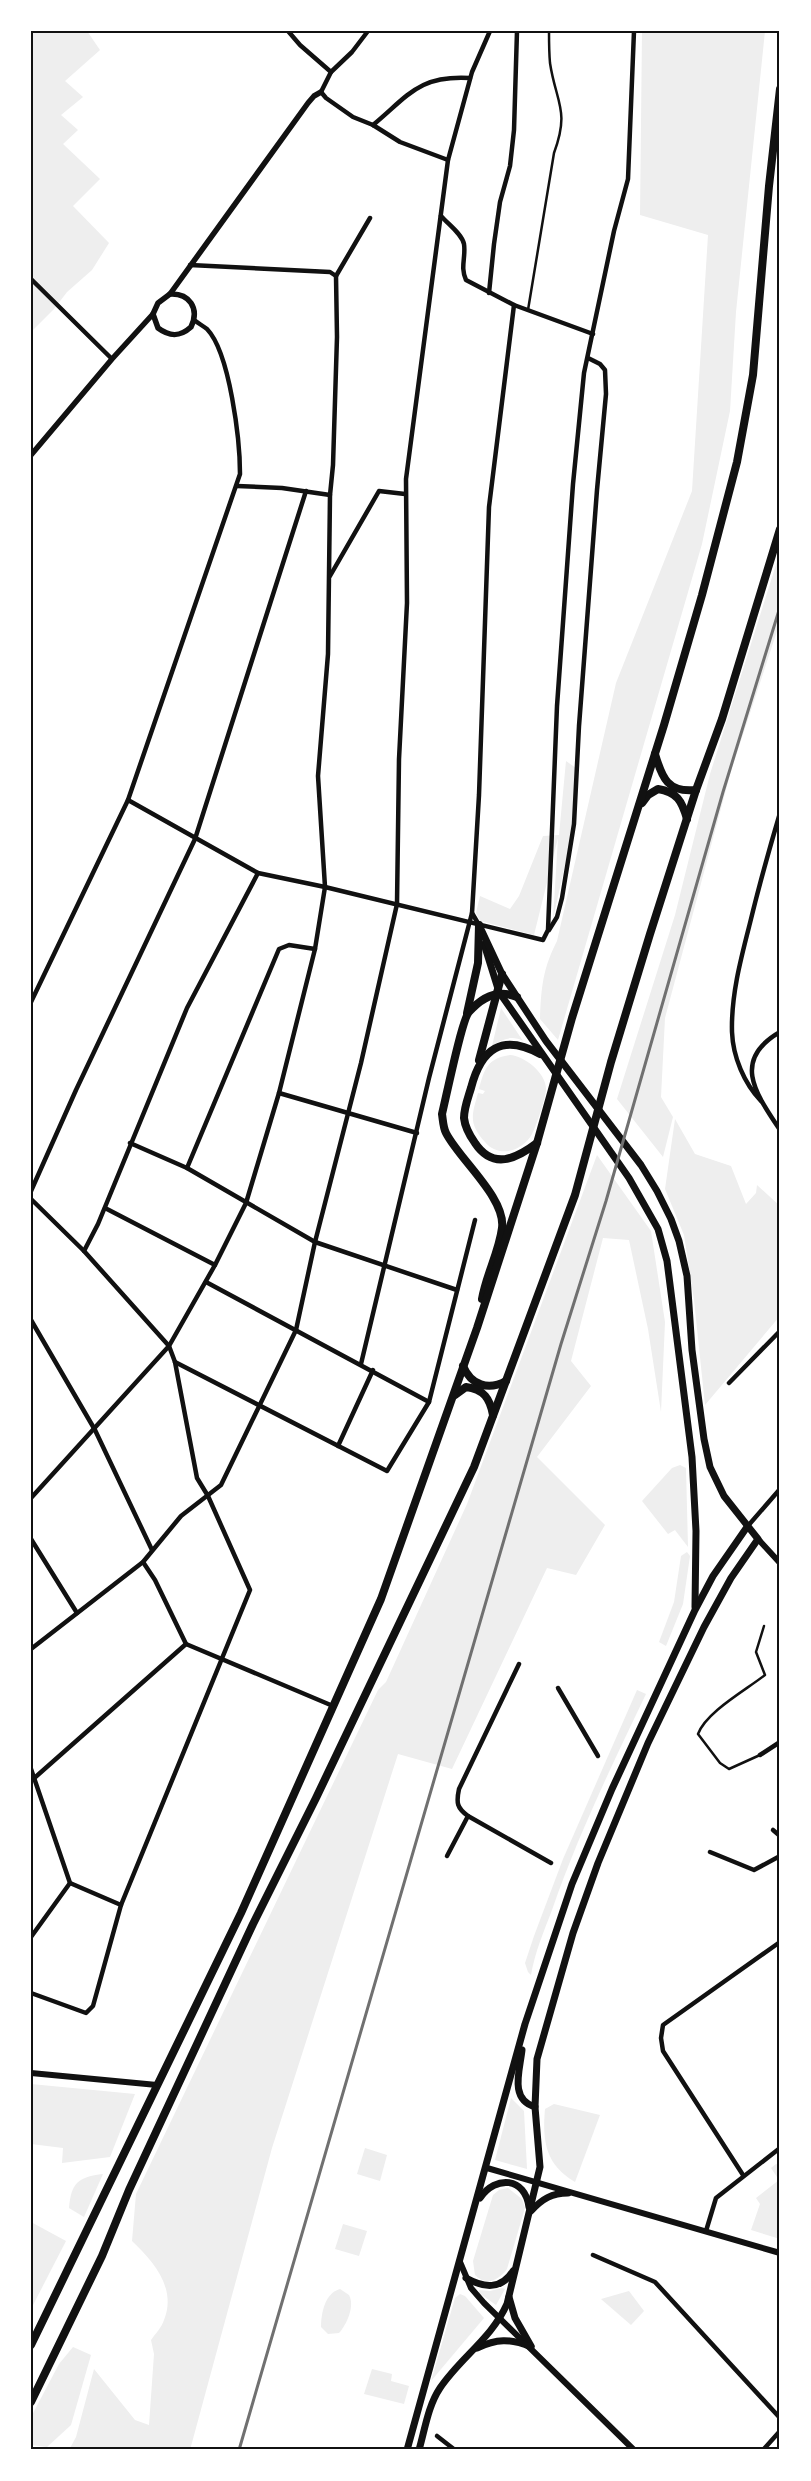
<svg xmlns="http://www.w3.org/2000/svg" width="811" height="2481" viewBox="0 0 811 2481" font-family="'Source Sans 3',sans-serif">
	<rect width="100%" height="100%" fill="#fff"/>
	<g fill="#eee">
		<polygon points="31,31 87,31 100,50 65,81 83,97 61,115 78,130 63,144 100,179 73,206 109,243 92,270 67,292 54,309 31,332"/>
		<path d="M642 31H765L736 312 730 411 702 544 558 1040 540 1019C541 988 543 968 557 941L616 683 692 491 708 235 640 215Z"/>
		<polygon points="780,552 780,622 731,771 665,1018 661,1097 673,1117 663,1157 617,1099 675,915 710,774"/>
		<polygon points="566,761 576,768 572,833 553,919 558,838 534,935 480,921 476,913 480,896 510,909 519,896 543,836 559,835"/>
		<path d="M501 1008 523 1041C512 1035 502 1039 492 1046Z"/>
		<path d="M510 1055C524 1056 547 1073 546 1090 545 1099 537 1125 532 1134 522 1152 498 1158 485 1142 468 1123 472 1115 478 1093L483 1094 485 1091 479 1089C484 1069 488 1058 510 1055Z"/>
		<polygon points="675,1119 695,1154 731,1166 746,1204 756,1193 757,1185 780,1206 780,1316 705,1405 694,1300 684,1235 665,1189"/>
		<path d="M597 1155 651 1231 665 1322 661 1412 648 1329 629 1240 603 1238 571 1361 591 1386 537 1457 605 1525 576 1575 547 1568 452 1769 398 1754 272 2148 190 2450H69L76 2437 94 2369 135 2420 149 2425 154 2354 151 2340C155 2334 162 2327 164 2320 177 2288 153 2261 132 2241L136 2194 378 1690 386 1682 467 1504Z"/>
		<polygon points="680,1465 686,1468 688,1547 675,1530 668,1534 642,1501 672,1468"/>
		<polygon points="687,1552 690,1556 683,1604 666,1646 659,1642 674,1602 681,1556"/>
		<path d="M637 1690 646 1694C612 1765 578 1835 552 1910 544 1931 535 1952 531 1975L528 1972 525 1963 534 1936 563 1859Z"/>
		<polygon points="31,2084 135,2094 110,2157 62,2163 63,2148 31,2144"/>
		<polygon points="511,2098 524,2111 527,2169 495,2160"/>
		<path d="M554 2104 600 2115 575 2182C546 2165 542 2142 545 2109Z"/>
		<polygon points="365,2148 387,2155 380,2181 357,2174"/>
		<polygon points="776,2164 780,2165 780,2239 751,2230 760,2204 756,2198 779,2180 771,2168"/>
		<path d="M103 2174 84 2217 69 2208C71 2183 78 2177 103 2174Z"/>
		<path d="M508 2188 522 2199 525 2208 507 2269C498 2281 486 2286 475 2275L473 2261 493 2195 499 2190Z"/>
		<polygon points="31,2222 66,2241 31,2309"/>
		<polygon points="343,2224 367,2231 359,2256 335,2249"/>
		<polygon points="502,2288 505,2289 496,2305 479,2293 479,2290 490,2291"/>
		<path d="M340 2289 349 2295C355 2306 347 2324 339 2333L328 2334 321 2327C321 2313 325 2293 340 2289Z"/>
		<polygon points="629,2291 644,2311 631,2325 601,2299"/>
		<polygon points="460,2294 465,2296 484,2318 431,2381 455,2298"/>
		<polygon points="73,2347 91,2355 71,2425 47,2447 31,2445 31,2417 59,2364"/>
		<polygon points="372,2369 392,2374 391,2381 409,2386 404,2404 364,2394"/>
	</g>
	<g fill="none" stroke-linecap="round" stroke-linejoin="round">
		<g stroke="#111" stroke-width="2.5">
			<path d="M528 310 554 153C570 110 556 103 550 63 549 52 549 41 549 31"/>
			<path d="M760 1755 729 1769 720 1763 698 1734C706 1712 746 1690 765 1675L756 1652 764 1626"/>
		</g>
		<g stroke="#111" stroke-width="4.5">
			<polyline points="288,31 300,45 331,72 321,92 326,98 353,117 373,125 400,142 448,160"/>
			<polyline points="331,72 352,52 368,31"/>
			<path d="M373 125C409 95 419 75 470 78"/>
			<path d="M441 216C448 224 462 234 464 244 466 257 460 267 466 280L514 305 593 334"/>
			<polyline points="190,265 330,272 336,276 370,218"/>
			<polyline points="31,279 112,359"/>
			<polyline points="489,293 494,244 500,202 510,166 514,130 517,31"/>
			<polyline points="237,486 282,488 330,495"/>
			<polyline points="330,576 379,491 405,494"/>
			<polyline points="128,800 258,873 325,887 543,940 548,930 557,706 573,484 584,373 614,231 628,179 634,31"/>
			<polyline points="479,925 472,913 479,795 489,507 514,305"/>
			<polyline points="549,930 557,917 562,898 574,824 579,726 597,490 606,394 605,370 600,364 588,358"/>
			<path d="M31 1002 128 800 240 474C240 441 230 353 207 329 203 326 198 323 194 320"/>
			<path d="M780 1032C731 1060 756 1094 780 1130"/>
			<polyline points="279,1093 417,1133"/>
			<path d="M761 1101C744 1083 733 1057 732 1032 731 995 741 958 750 923 759 886 769 850 780 813"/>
			<polyline points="130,1143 187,1168 315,1242 457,1290"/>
			<polyline points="187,1168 279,949 289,945 315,949"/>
			<polyline points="31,1191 76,1090 195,839 306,491"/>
			<polyline points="31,1199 84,1251 169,1346 175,1362 197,1478 208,1496 250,1590 121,1905 93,2006 86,2013 31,1993"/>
			<polyline points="105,1208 215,1265"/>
			<polyline points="84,1251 98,1224 187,1008 258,873"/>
			<polyline points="206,1282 429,1402"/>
			<polyline points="31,1320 95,1430 152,1550"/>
			<polyline points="175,1362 387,1471 429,1402 475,1220"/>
			<polyline points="361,1364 429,1078 472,913"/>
			<polyline points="729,1383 780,1331"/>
			<polyline points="338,1446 373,1370"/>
			<polyline points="31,1498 169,1346 215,1265 246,1203 279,1093 315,949 325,887 318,776 328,654 330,495 333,465 337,337 336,276"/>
			<polyline points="747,1527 780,1489"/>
			<polyline points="31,1539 77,1613"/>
			<polyline points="143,1562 155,1580 186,1644 333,1706"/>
			<polyline points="31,1649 143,1562 181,1516 221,1485 296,1330 315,1242 361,1063 397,904 399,759 407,603 406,479 448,160 472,72 490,31"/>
			<path d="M519 1664 459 1789C456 1803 457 1808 468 1816L551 1863"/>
			<polyline points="558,1688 598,1756"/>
			<polyline points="760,1755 780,1742"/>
			<polyline points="31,1769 70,1883 121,1905"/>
			<polyline points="31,1781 186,1644"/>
			<polyline points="773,1830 780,1836"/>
			<polyline points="710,1852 754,1870 780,1856"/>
			<polyline points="447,1856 468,1816"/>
			<polyline points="31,1937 70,1883"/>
			<polyline points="743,2175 663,2051 661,2038 663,2025 780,1942"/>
			<polyline points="706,2231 716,2198 780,2148"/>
			<polyline points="593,2255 655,2282 780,2418"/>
			<polyline points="437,2436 455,2450"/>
			<polyline points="763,2450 780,2431"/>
		</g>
		<g stroke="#111" stroke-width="5.5">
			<path d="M153 314 158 328C170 337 180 337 191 327 200 308 189 293 170 294"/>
			<polyline points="31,455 112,359 153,314 158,303 170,294 308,103 314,96 321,92"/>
		</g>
		<g stroke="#111" stroke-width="6">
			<polyline points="758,1539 780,1563"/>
			<polyline points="31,2073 157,2085"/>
			<polyline points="487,2168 780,2253"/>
			<polyline points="460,2262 471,2288 484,2303 634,2450"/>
		</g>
		<g stroke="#111" stroke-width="7">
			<polyline points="484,944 499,992 629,1178 658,1229 667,1261 692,1457 696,1531 695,1607"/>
			<path d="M522 2050C520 2070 509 2099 535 2107"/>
			<path d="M480 2198C496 2175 525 2177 529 2207"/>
			<path d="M531 2211C542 2199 552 2193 568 2193"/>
			<path d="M466 2278C484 2288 501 2290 513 2271"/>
			<polyline points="509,2297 515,2318 531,2346"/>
			<path d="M477 2348C496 2339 510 2338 531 2347"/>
			<polyline points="407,2450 525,2024 572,1884 612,1789 695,1610 713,1576 747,1527"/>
			<path d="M419 2450C425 2429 428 2406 440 2388 460 2358 492 2338 507 2304L540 2167 535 2107 537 2059 573 1933 598 1863 648 1743 704 1627 731 1578 758 1539 724 1496 710 1467 704 1439 692 1350 687 1276 679 1241 671 1219 657 1191 641 1165 546 1041 517 997 502 974 479 925"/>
		</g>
		<g stroke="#111" stroke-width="8">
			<path d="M655 754C662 778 668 793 696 790"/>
			<path d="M642 803 648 795 658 789C677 792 682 801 687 819"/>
			<polyline points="467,1013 478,963 479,925"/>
			<polyline points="479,1060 502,974"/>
			<path d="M537 1143C516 1159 493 1170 475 1143 470 1136 465 1127 464 1118 464 1108 468 1098 471 1088 481 1049 502 1033 540 1054"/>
			<path d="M482 1299C486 1275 499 1252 502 1228 506 1198 459 1159 446 1133 443 1127 443 1120 442 1114 446 1098 462 1019 469 1012 482 997 498 989 517 997"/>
			<path d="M463 1366C471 1385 488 1391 506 1381"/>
			<path d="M455 1395 466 1387C484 1389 490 1399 493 1415"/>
			<polyline points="31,2345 241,1913 381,1599 477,1328 537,1143 572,1018 664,725 702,595 737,462 753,375 769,186 780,89"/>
			<polyline points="31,2402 102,2256 129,2190 253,1924 316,1798 474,1467 575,1195 611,1062 650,934 696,790 722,719 780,529"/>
		</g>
		<polyline stroke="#707070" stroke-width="3" points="239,2450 561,1344 606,1201 723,792 780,607"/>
	</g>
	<rect width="811" height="2481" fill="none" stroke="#ffffff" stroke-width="65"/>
	<rect x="32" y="32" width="746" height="2416" fill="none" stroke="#111" stroke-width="2"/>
</svg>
